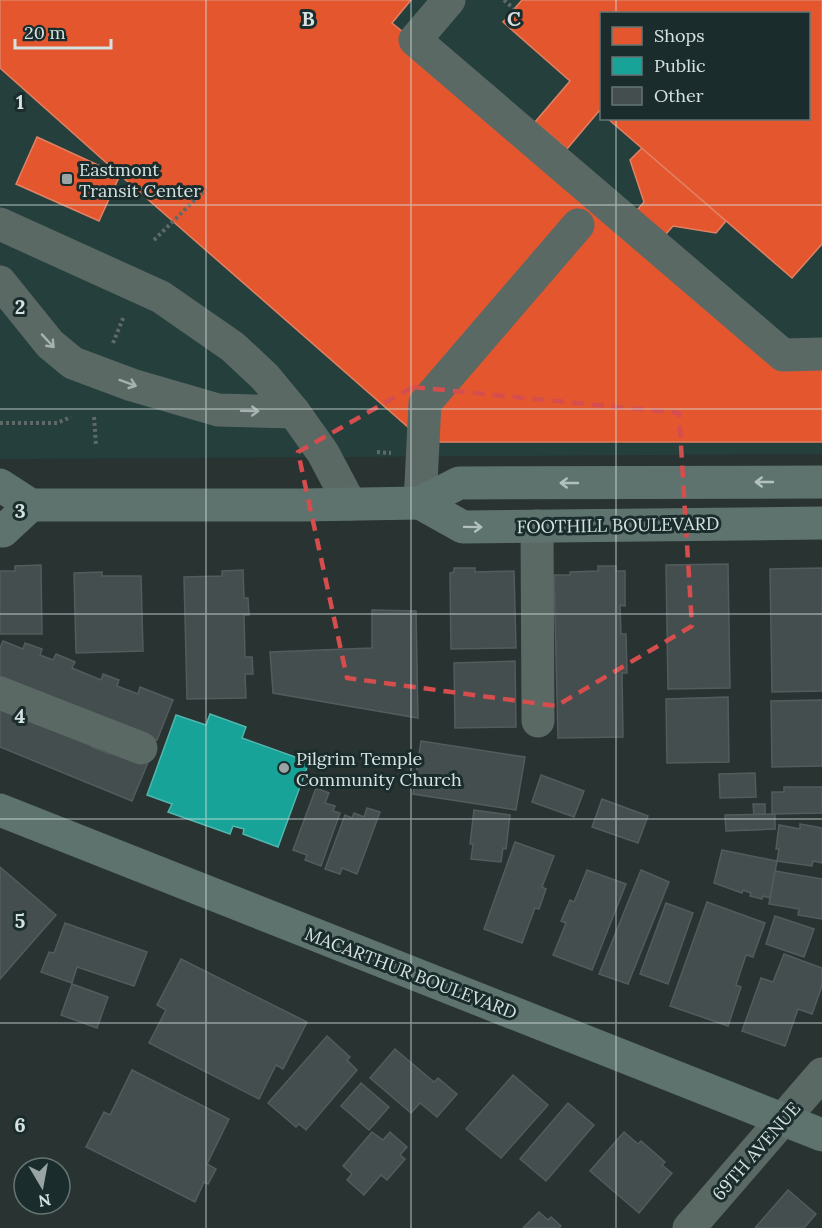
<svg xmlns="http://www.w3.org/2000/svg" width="822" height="1228" viewBox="0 0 822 1228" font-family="Lora,serif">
	<rect width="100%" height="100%" fill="#283332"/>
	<path fill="#253f3d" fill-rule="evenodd" d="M0 0H822V454L0 459ZM602 14H808V118H602Z"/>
	<g fill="#e4572e" stroke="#e08164" stroke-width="1.5">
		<polygon points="0,0 411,0 392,23 631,217 644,202 630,160 642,148 726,221 716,233 673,226 659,242 783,348 822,348 822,442 425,442 120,175 0,68"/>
		<polygon points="522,0 822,0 822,244 792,278 607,118 808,118 808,14 602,14 602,113 599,111 567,149 535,122 570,81 503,22"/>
		<polygon points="37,137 120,175 99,221 16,184"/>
	</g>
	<polygon fill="#17a398" stroke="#50b6ae" stroke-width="1.5" points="210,714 246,727 242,738 309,762 278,847 243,834 244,829 233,826 230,834 168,812 172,804 147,795 176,715 206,725"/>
	<g fill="#444e4e" stroke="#535c5c" stroke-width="1.5">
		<polygon points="728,564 730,688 668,689 666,565"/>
		<polygon points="41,565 42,634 0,634 0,571 15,571 15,566"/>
		<polygon points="598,566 616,566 616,571 625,571 625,606 620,605 621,634 626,634 627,673 622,673 623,737 558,738 554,575 570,575 570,572 598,571"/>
		<polygon points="454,568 475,568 475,572 514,571 516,648 451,649 450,573 454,572"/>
		<polygon points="822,568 822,691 772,692 770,569"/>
		<polygon points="243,570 244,598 248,598 249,615 244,615 245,657 252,657 253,674 245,674 246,698 187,699 184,577 222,576 222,571"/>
		<polygon points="102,572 102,576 141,576 143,651 76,653 74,573"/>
		<polygon points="372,610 416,611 418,718 273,693 270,652 372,648"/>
		<polygon points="3,641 23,649 25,643 42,649 40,655 53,660 56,654 75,662 72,668 101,680 103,674 119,680 117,686 138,694 140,687 173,700 157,740 0,676 0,648"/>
		<polygon points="515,661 516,727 455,728 454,663"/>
		<polygon points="728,697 729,762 667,763 666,699"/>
		<polygon points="822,700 822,766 772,767 771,701"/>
		<polygon points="0,702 95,740 92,747 109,754 112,745 149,760 132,801 0,747"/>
		<polygon points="421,741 525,757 516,810 413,794"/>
		<polygon points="755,773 756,797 720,798 719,774"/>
		<polygon points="541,775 584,791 574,817 532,802"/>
		<polygon points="784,787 822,787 822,813 772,814 772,792 784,792"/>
		<polygon points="316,788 329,793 325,803 335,806 333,811 340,813 321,866 305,860 307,855 293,850"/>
		<polygon points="602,799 648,816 638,843 592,827"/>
		<polygon points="753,804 765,804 765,814 754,815"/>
		<polygon points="367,808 380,812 357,874 342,868 340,874 325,869 345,815 352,818 354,813 364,817"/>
		<polygon points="474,810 510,815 506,849 503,848 501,862 471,859 473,844 470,844"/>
		<polygon points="775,814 775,829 726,831 725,815"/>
		<polygon points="800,824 822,828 822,863 813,861 812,866 777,861 779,849 776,849 779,825 800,829"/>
		<polygon points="515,842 554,856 542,887 546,889 539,909 535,908 522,943 484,929"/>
		<polygon points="722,850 777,861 770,898 763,896 762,899 750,896 751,893 743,890 742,893 714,883"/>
		<polygon points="0,867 56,915 0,979"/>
		<polygon points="587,870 626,884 592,970 553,955 566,923 561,921 570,900 574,902"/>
		<polygon points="641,870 669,882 628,984 599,974"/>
		<polygon points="775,871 822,879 822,919 798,915 799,909 769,904"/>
		<polygon points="707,902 765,923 753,957 746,955 736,985 741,987 728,1026 670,1006"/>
		<polygon points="666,903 693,913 668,984 640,974"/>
		<polygon points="775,916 814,929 804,957 766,944"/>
		<polygon points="65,923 147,952 134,986 77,967 72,983 41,972 49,952 54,953"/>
		<polygon points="784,954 822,968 822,986 812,1014 798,1009 785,1046 742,1031 761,978 773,982"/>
		<polygon points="181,959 307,1022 283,1069 276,1065 259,1099 149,1043 166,1010 157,1005"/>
		<polygon points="72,984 108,997 97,1028 61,1015"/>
		<polygon points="327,1036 350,1057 347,1060 357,1070 306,1130 299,1124 296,1127 268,1103"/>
		<polygon points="395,1049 434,1082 438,1078 457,1094 437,1117 420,1103 411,1113 370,1078"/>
		<polygon points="132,1070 229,1119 207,1164 216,1169 208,1184 204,1182 195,1202 86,1147 104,1112 110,1115"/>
		<polygon points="513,1075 548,1105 501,1158 466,1129"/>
		<polygon points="361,1083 389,1107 369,1130 341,1106"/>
		<polygon points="568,1103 594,1125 546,1181 520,1159"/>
		<polygon points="372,1132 383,1140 390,1132 407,1147 400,1155 405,1159 387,1180 381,1175 364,1195 347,1180 352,1174 343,1166"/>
		<polygon points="624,1132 638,1144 641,1141 665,1162 662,1165 672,1173 639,1213 590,1171"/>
		<polygon points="788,1190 816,1214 804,1228 755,1228"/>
		<polygon points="539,1212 548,1220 551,1217 561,1226 559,1228 523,1228"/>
	</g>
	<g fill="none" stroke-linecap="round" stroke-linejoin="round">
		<g stroke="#5f6a68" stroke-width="4" stroke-dasharray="3 3" stroke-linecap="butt">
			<polyline points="504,0 514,9"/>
			<polyline points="154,240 206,189"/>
			<polyline points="113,343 124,316"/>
			<polyline points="94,417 96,445"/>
			<polyline points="0,423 57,423 71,417"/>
			<polyline points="377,452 391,453"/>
		</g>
		<g stroke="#5b6965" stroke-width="33">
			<polyline points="449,0 415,40 783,355 822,354"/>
			<polyline points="0,224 161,297 233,347 265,377 294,412 323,453 350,504"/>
			<polyline points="0,282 50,344 73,363 132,385 218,410 294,412"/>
			<polyline points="420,503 425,403 578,225"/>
			<polyline points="537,526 538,721"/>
			<polyline points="0,693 141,748"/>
			<polyline points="689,1228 822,1074"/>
		</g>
		<g stroke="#5f736e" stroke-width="33">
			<polyline points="0,485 31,505 303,505 420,503 459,483 822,482"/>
			<polyline points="420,503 463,527 822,523"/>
			<polyline points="0,531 3,531 31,505"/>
			<polyline points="0,810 822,1135"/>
		</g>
	</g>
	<defs><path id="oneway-shaft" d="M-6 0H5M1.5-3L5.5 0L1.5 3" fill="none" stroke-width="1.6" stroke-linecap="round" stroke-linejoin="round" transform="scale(1.5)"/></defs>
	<g stroke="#a5b2af">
		<use href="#oneway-shaft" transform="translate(48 341) rotate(47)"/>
		<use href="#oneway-shaft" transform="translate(128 383) rotate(20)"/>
		<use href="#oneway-shaft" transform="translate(250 411) rotate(1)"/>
	</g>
	<g stroke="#b2c1be">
		<use href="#oneway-shaft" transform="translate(764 482) rotate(180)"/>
		<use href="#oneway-shaft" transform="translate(569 483) rotate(180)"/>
		<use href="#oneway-shaft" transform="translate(473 527) rotate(1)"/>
	</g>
	<path fill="none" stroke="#d64d4d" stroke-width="4.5" stroke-dasharray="12 8" stroke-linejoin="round" d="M413 387 679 413 692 626 556 706 347 678 298 452Z"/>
	<path fill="none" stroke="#d6e2e1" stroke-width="1.5" stroke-opacity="0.55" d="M206 0V1228M411 0V1228M616 0V14M616 118V1228M0 205H822M0 409H822M0 614H822M0 819H822M0 1023H822"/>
	<g fill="#99a5a4" stroke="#1a2d2c" stroke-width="2">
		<rect x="61" y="173" width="12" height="12" rx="3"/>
		<circle cx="284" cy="768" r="6"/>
	</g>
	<g text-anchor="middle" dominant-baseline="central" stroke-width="6" stroke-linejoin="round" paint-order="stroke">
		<g font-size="18" fill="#d6e2e1" stroke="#1a2d2c" text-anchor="start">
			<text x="79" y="169">Eastmont<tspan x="79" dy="21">Transit Center</tspan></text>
			<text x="296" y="758">Pilgrim Temple<tspan x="296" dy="21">Community Church</tspan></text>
		</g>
		<g font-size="18" fill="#d6e2e1" stroke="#1a2d2c">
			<text transform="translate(618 525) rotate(-1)">FOOTHILL BOULEVARD</text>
			<text transform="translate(411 973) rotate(21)">MACARTHUR BOULEVARD</text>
			<text transform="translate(756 1151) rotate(-49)">69TH AVENUE</text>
		</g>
	</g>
	<g font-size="20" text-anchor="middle" font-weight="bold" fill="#d6e2e1" stroke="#1a2d2c" stroke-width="6" stroke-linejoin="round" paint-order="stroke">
		<text x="308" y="26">B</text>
		<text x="514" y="26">C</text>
		<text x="20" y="109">1</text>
		<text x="20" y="314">2</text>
		<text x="20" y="518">3</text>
		<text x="20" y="723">4</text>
		<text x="20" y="928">5</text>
		<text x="20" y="1132">6</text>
	</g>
	<rect x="600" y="12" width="210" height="108" fill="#1a2d2c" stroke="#657574" stroke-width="1.5"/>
	<rect x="612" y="27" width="30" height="18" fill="#e4572e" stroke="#657574" stroke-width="1.5"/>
	<text x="654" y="42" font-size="18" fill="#d6e2e1">Shops</text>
	<rect x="612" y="57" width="30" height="18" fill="#17a398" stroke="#657574" stroke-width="1.5"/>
	<text x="654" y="72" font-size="18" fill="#d6e2e1">Public</text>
	<rect x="612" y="87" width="30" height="18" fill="#444e4e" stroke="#657574" stroke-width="1.5"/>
	<text x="654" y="102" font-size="18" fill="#d6e2e1">Other</text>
	<g transform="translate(42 1186) rotate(170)"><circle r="28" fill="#1a2d2c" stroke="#657574" stroke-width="1.5"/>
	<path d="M0-4.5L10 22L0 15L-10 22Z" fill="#99a5a4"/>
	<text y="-9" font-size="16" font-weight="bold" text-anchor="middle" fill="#d6e2e1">N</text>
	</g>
	<path d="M15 39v9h96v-9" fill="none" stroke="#d6e2e1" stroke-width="3"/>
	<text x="24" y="39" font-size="18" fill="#d6e2e1" stroke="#1a2d2c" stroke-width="4.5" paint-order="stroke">20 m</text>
</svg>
